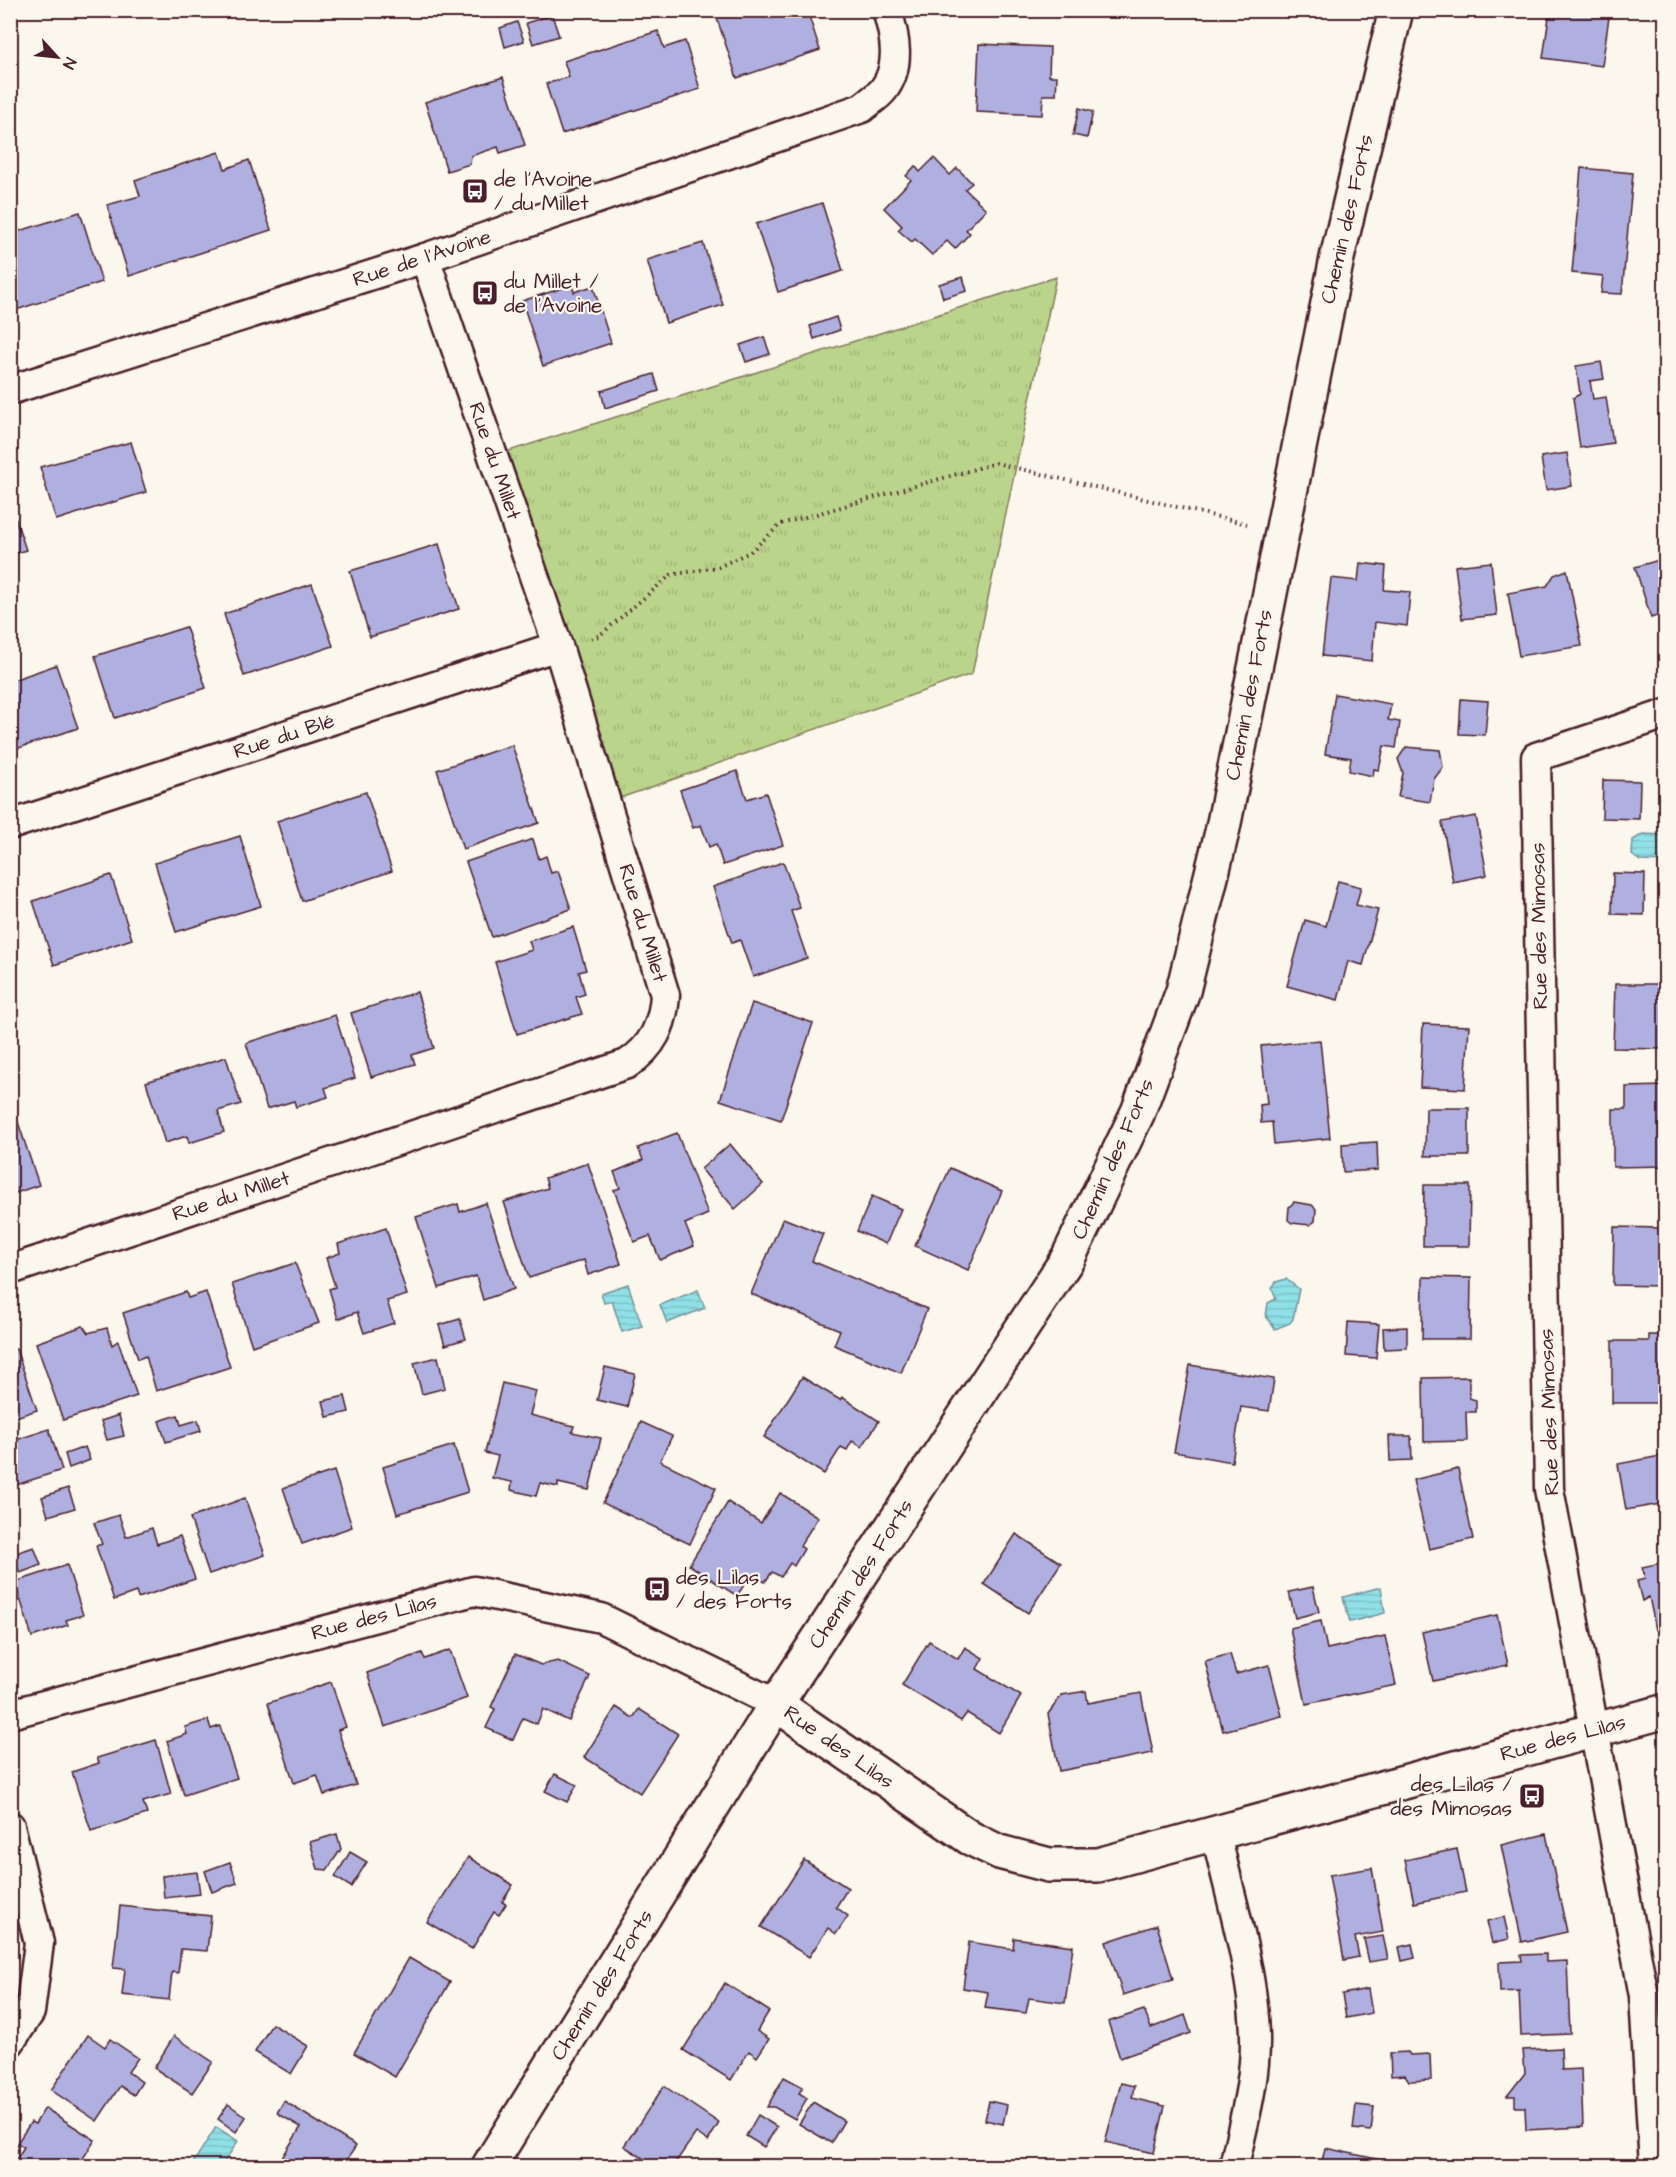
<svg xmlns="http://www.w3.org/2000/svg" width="1676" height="2177" viewBox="0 0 1676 2177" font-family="'Architects Daughter',sans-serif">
	<defs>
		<pattern id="grass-tufts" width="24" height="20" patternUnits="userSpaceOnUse" patternTransform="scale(1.5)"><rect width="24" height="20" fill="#bbd48b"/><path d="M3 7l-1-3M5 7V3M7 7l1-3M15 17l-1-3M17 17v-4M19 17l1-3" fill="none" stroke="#a2b678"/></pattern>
		<pattern id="water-rules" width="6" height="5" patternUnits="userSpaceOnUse" patternTransform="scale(1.5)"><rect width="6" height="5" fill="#8fe0e7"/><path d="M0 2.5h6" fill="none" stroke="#7dc0c6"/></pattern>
	</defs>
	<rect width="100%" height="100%" fill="#fbf7ec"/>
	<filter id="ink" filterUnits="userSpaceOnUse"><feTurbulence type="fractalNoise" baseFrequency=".0167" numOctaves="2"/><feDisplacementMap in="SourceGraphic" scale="12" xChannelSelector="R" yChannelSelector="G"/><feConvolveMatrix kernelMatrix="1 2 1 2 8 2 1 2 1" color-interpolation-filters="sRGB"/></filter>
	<g filter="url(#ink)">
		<polygon fill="url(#grass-tufts)" stroke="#827a5b" stroke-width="1.5" points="1056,277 972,674 606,803 493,456"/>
		<g fill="url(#water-rules)" stroke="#73939c" stroke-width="1.5">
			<polygon points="1643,834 1665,835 1665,862 1640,861 1632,855 1633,840"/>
			<polygon points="1286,1279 1299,1289 1293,1319 1290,1323 1275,1329 1266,1316 1268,1303 1276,1299 1272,1288 1276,1282"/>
			<polygon points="628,1284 642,1326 622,1332 612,1301 604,1303 601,1293"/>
			<polygon points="698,1290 705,1308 667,1323 660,1305"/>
			<polygon points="1381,1587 1385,1613 1350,1622 1343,1597"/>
			<polygon points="216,2127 238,2141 222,2166 191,2166"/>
		</g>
		<g fill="#afafe0" stroke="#4a1f2b" stroke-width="1.5">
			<polygon points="714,10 807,10 820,50 737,78"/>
			<polygon points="1550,10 1610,10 1602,66 1543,58"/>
			<polygon points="552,15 559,36 533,44 526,23"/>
			<polygon points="517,22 524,41 505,47 500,28"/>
			<polygon points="658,31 664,48 685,41 700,89 562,134 546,84 569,77 564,61"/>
			<polygon points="979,44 1050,47 1049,76 1057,76 1056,95 1043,95 1042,115 976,112"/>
			<polygon points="503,77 525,145 500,153 498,147 471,156 470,164 447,171 425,102"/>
			<polygon points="1079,108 1093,112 1087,138 1073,135"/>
			<polygon points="219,152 225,169 249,160 271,230 129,276 107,205 140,196 135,180"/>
			<polygon points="934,158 950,175 957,168 972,183 965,189 986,209 966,230 970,233 955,249 947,241 932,255 915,239 912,242 898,230 902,226 884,208 911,180 906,176 915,166 920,172"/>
			<polygon points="1581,168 1633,173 1622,294 1601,293 1603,276 1572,273"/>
			<polygon points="822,203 843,271 778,292 756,224"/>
			<polygon points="80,212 102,282 10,312 10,234"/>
			<polygon points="703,243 723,305 666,323 647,260"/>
			<polygon points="963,277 967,291 943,298 939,284"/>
			<polygon points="572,285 574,292 593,286 611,343 543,366 522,301"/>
			<polygon points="836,317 840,330 814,339 810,326"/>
			<polygon points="764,337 770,354 746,362 740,345"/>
			<polygon points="1601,362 1604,379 1590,381 1593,399 1606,397 1613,443 1580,448 1573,398 1580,394 1576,366"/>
			<polygon points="654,374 659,391 605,408 601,391"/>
			<polygon points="131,442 146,492 56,520 40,467"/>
			<polygon points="1567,453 1572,486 1546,490 1541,457"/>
			<polygon points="10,502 26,550 10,555"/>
			<polygon points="439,544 459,609 370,637 350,571"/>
			<polygon points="1666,558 1666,613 1651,618 1635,567"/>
			<polygon points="1491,562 1497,615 1462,619 1455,566"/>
			<polygon points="1360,563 1386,566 1384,590 1410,592 1407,626 1375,622 1372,661 1322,656 1331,578 1358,581"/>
			<polygon points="1567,570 1582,646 1519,656 1508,593 1547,586 1554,575"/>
			<polygon points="312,584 333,646 244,676 224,614"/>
			<polygon points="186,627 206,688 115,718 95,656"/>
			<polygon points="56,665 78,728 10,751 10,681"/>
			<polygon points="1335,694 1391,704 1388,720 1400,722 1396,748 1384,746 1379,770 1374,769 1373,776 1349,771 1351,758 1325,754"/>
			<polygon points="1461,699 1488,701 1485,735 1459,734"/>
			<polygon points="512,745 539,823 463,849 437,770"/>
			<polygon points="1406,747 1440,750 1443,767 1434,779 1430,802 1398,797 1403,773 1398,759"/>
			<polygon points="737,771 747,799 766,793 783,845 723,865 716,844 709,847 701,825 693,828 680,790"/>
			<polygon points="1603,780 1640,781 1639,819 1602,818"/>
			<polygon points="366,792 392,871 302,901 277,821"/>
			<polygon points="1476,816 1487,875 1453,882 1442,822"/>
			<polygon points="240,836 261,906 176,932 155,863"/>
			<polygon points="533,839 539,859 546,856 551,873 558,871 571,909 492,937 466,862"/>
			<polygon points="783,862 800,908 791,911 807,958 753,977 740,940 732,943 713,887"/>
			<polygon points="1613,873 1645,874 1644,915 1612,914"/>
			<polygon points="111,875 132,939 54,965 33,901"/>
			<polygon points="1338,881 1361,887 1356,905 1378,910 1363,965 1348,961 1338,1000 1287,986 1305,920 1326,926"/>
			<polygon points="573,927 586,970 579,972 585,994 576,997 582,1014 517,1034 495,962 532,950 529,941"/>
			<polygon points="1615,984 1663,984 1662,1049 1613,1048"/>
			<polygon points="417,992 434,1048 412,1055 415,1064 371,1077 351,1013"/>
			<polygon points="752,1003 813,1023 781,1120 720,1100"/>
			<polygon points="335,1015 355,1078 325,1088 328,1097 296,1107 294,1101 267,1109 246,1043"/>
			<polygon points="1423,1024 1469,1026 1465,1089 1420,1087"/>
			<polygon points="1320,1040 1330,1138 1274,1144 1272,1122 1261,1123 1260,1105 1267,1104 1261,1046"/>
			<polygon points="226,1057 241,1104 218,1111 224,1132 189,1143 187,1136 165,1143 146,1082"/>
			<polygon points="1666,1086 1666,1166 1613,1167 1613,1109 1626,1109 1626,1087"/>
			<polygon points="13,1107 39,1185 10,1195 10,1108"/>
			<polygon points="1426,1108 1469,1108 1469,1156 1425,1156"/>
			<polygon points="677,1133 708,1214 685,1224 694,1246 660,1260 650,1236 634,1242 614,1190 620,1188 614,1172 643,1160 638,1148"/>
			<polygon points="1377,1142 1378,1170 1343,1172 1342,1144"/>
			<polygon points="730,1144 763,1184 735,1209 701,1169"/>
			<polygon points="588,1163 621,1264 588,1275 584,1260 529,1278 504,1202 548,1188 545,1178"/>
			<polygon points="950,1168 1002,1191 968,1270 915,1246"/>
			<polygon points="1424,1185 1470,1185 1469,1246 1423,1246"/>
			<polygon points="872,1196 901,1209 886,1244 857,1231"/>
			<polygon points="1294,1202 1312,1205 1316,1209 1315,1221 1310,1225 1292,1223 1288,1220 1289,1207"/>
			<polygon points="486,1203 514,1289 483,1300 476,1276 439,1288 416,1217 458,1204 460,1212"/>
			<polygon points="783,1218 823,1234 812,1261 927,1309 901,1373 834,1345 840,1330 751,1294"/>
			<polygon points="1614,1227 1662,1228 1661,1286 1613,1285"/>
			<polygon points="386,1228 407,1295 387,1301 394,1323 364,1333 357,1312 338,1319 329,1289 335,1287 326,1258 340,1253 338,1244"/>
			<polygon points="295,1263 319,1323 252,1346 232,1284"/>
			<polygon points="1423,1277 1471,1278 1470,1339 1422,1339"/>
			<polygon points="186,1292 188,1298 206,1292 230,1367 156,1391 146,1356 138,1359 123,1313"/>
			<polygon points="460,1319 466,1339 445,1345 439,1325"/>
			<polygon points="1348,1322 1379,1324 1376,1358 1346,1356"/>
			<polygon points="83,1326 88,1333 107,1328 112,1345 118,1341 137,1396 63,1420 36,1343"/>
			<polygon points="1407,1327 1407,1348 1384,1349 1383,1328"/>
			<polygon points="1649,1335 1666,1335 1666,1366 1660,1366 1660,1403 1612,1403 1612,1341 1649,1341"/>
			<polygon points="16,1349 37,1410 10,1419 10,1351"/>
			<polygon points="438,1357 445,1388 422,1394 414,1363"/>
			<polygon points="1190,1365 1274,1379 1269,1411 1241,1407 1232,1462 1174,1452"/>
			<polygon points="605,1367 635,1374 627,1407 597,1400"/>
			<polygon points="802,1377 840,1400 842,1397 879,1421 862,1447 852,1441 847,1450 841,1447 824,1474 764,1437"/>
			<polygon points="1469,1377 1469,1398 1476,1400 1476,1412 1466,1412 1467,1441 1424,1442 1423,1378"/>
			<polygon points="502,1383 536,1391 530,1415 574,1426 572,1432 601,1438 589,1490 558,1483 558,1487 540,1483 536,1496 511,1490 512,1482 492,1478 498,1456 485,1453"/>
			<polygon points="345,1396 349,1412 327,1417 323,1401"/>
			<polygon points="119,1415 124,1436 107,1440 101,1421"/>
			<polygon points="178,1415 181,1425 198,1420 201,1431 166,1442 159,1421"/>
			<polygon points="641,1422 672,1436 660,1461 716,1488 690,1544 603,1503"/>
			<polygon points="49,1429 62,1470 10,1487 10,1442"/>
			<polygon points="1389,1436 1411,1436 1412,1460 1390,1461"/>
			<polygon points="454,1445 468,1492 397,1514 383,1467"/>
			<polygon points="85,1447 90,1460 69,1468 65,1454"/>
			<polygon points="1666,1455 1666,1503 1626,1510 1618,1464"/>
			<polygon points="1458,1469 1473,1539 1429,1549 1413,1480"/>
			<polygon points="334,1471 352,1527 302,1544 283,1488"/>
			<polygon points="68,1488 75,1508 48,1516 42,1497"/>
			<polygon points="780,1493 818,1517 800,1546 804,1549 794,1566 790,1563 781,1577 772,1572 765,1582 751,1574 737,1596 689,1565 728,1502 761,1523"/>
			<polygon points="245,1498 265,1555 209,1574 190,1518"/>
			<polygon points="119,1515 126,1537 152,1528 157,1544 180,1536 195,1579 138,1598 136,1592 114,1600 96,1546 102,1544 94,1523"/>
			<polygon points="1016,1534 1061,1563 1028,1613 984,1584"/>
			<polygon points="34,1547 41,1565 20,1573 13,1554"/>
			<polygon points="1666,1562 1666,1627 1656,1630 1649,1597 1642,1601 1637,1581 1645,1579 1642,1567"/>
			<polygon points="67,1565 83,1615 66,1620 68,1625 32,1637 15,1582"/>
			<polygon points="1313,1587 1319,1612 1295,1618 1289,1592"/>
			<polygon points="1497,1615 1508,1665 1433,1681 1422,1632"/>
			<polygon points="1321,1621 1327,1649 1385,1636 1396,1685 1306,1704 1290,1628"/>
			<polygon points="929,1641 958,1659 965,1647 983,1658 977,1669 1021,1696 999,1733 967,1713 961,1721 902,1685"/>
			<polygon points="450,1650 467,1698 385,1727 367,1673 422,1653 425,1659"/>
			<polygon points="515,1654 541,1665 558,1661 590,1676 569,1721 543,1709 537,1724 523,1718 513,1740 486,1728 495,1709 491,1707"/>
			<polygon points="1230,1654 1236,1674 1269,1665 1282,1716 1223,1731 1205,1661"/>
			<polygon points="331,1682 346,1727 338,1730 356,1785 324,1795 317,1775 294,1783 268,1703"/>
			<polygon points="1086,1691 1088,1703 1141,1693 1153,1753 1059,1771 1048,1714 1062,1695"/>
			<polygon points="616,1707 633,1718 639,1709 678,1734 640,1793 584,1757"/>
			<polygon points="208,1720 211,1729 220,1726 237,1778 184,1795 167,1741 187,1734 185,1727"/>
			<polygon points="156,1740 171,1794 143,1802 147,1814 91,1831 72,1772 99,1763 97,1758"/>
			<polygon points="555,1774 577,1785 567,1802 545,1791"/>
			<polygon points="337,1834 341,1849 327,1870 318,1869 310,1842"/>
			<polygon points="1546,1834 1567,1932 1522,1942 1501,1845"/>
			<polygon points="1457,1849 1466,1892 1414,1903 1405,1860"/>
			<polygon points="350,1852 367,1862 351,1887 335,1877"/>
			<polygon points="468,1857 513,1885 502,1902 506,1904 499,1915 494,1912 472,1949 427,1922"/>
			<polygon points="804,1860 848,1888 836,1907 848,1916 836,1934 828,1928 809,1957 761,1927"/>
			<polygon points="230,1862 237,1883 212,1892 205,1871"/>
			<polygon points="1372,1868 1383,1932 1355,1937 1359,1957 1344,1960 1329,1875"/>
			<polygon points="197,1872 200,1894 164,1898 162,1876"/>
			<polygon points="120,1906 211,1916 207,1951 181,1949 178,1973 172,1972 169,2000 122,1995 125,1969 113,1968"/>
			<polygon points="1504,1917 1509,1939 1492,1943 1487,1921"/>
			<polygon points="1157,1925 1173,1979 1123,1995 1106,1942"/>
			<polygon points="1383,1936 1388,1959 1369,1962 1364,1939"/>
			<polygon points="1014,1938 1073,1946 1065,2003 1029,1998 1026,2013 985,2008 988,1992 963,1988 969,1942 1013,1949"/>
			<polygon points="1412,1944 1415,1958 1402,1961 1399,1947"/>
			<polygon points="1546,1954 1546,1962 1567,1961 1570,2034 1521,2036 1519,1991 1500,1992 1499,1962 1522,1961 1521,1955"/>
			<polygon points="409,1958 450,1982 395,2077 354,2053"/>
			<polygon points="725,1983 769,2011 757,2031 769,2039 757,2057 749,2051 731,2080 683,2050"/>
			<polygon points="1368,1989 1372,2013 1346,2018 1342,1994"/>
			<polygon points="1144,2010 1151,2028 1185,2015 1191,2033 1120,2058 1108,2022"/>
			<polygon points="272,2024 308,2046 291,2074 255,2052"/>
			<polygon points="88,2035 105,2047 110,2039 138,2058 128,2072 142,2082 134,2095 120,2086 97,2121 51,2090"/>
			<polygon points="174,2036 213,2062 192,2093 154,2068"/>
			<polygon points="1561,2048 1562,2070 1581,2069 1583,2127 1526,2130 1525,2107 1515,2107 1515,2096 1507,2096 1525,2073 1523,2050"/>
			<polygon points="1408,2052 1410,2055 1430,2054 1431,2080 1409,2081 1405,2075 1391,2076 1390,2053"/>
			<polygon points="784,2077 803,2087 799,2093 807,2098 795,2119 774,2107 767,2107"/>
			<polygon points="1121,2083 1134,2086 1132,2098 1165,2106 1154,2153 1105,2142"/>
			<polygon points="664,2086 719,2123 708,2141 696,2133 673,2166 655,2166 624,2146"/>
			<polygon points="284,2101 356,2146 343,2166 277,2166 301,2127 277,2113"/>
			<polygon points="989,2101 1007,2105 1003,2124 985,2120"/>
			<polygon points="813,2102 844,2121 831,2143 799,2124"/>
			<polygon points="228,2104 246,2117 236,2132 218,2119"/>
			<polygon points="1356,2105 1374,2107 1371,2131 1353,2129"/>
			<polygon points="45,2108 95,2140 78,2166 12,2166 24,2147 17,2143 31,2122 35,2124"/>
			<polygon points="758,2115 777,2127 764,2147 746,2136"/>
			<polygon points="1325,2148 1391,2162 1390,2166 1321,2166"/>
			<polygon points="1584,2162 1584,2166 1516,2166 1516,2165"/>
		</g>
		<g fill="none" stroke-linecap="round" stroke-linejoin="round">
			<defs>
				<g id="street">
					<path d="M10 390 425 258 862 108C869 102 879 96 884 89 901 66 895 36 887 10"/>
					<polyline points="10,825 558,646"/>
					<path d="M10 1270 627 1064C653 1047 663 1025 665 995L558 646 425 258"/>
					<polyline points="10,1714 474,1591 601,1618 776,1704"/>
					<polyline points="10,1826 39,1943 30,2012 10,2042"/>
					<path d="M1216 1834C1230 1896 1254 1974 1255 2036 1256 2080 1243 2124 1234 2166"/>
					<polyline points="1654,2166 1644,1996 1549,1489 1536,757 1666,714"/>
				</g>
				<g id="secondary">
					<polyline points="776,1704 970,1838 999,1852 1049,1865 1098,1865 1666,1711"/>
					<polyline points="489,2166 776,1704 1068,1258 1138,1112 1183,991 1223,828 1337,258 1396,10"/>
				</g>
			</defs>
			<use href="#street" stroke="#4a1f2b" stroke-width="33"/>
			<use href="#secondary" stroke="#4a1f2b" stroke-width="38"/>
			<polyline stroke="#4a1f2b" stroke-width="4" stroke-dasharray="1.5 4.5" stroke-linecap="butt" points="591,638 599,636 671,575 718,567 750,552 781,524 996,463 1247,524"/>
			<use href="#street" stroke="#fbf7ec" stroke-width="28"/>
			<use href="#secondary" stroke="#fbf7ec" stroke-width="33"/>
		</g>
	</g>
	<defs>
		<symbol id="bus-square" viewBox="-11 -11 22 22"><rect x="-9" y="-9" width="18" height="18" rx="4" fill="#4a1f2b" stroke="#fbf7ec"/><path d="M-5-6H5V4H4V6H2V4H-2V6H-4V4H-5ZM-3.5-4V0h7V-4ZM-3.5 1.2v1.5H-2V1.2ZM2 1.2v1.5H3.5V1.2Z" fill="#fff"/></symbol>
	</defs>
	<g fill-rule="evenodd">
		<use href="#bus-square" x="460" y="176" width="30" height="30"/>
		<use href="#bus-square" x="470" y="278" width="30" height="30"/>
		<use href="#bus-square" x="642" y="1574" width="30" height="30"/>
		<use href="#bus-square" x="1517" y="1781" width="30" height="30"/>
	</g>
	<g text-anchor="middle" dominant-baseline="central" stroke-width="4.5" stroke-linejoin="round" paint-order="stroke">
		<g font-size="21" fill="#4a1f2b" stroke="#fbf7ec" text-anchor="start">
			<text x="494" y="179">de l'Avoine<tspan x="494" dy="24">/ du Millet</tspan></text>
			<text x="504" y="281">du Millet /<tspan x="504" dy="24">de l'Avoine</tspan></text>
			<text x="676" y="1577">des Lilas<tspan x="676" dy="24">/ des Forts</tspan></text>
			<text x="1512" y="1784" text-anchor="end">des Lilas /<tspan x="1512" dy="24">des Mimosas</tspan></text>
		</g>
		<g font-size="21" fill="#4a1f2b" stroke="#fbf7ec">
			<text transform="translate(1347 219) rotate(-77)">Chemin des Forts</text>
			<text transform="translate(422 258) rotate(-18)">Rue de l'Avoine</text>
			<text transform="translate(495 461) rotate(71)">Rue du Millet</text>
			<text transform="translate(1249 695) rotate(-79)">Chemin des Forts</text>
			<text transform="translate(284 736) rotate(-18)">Rue du Blé</text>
			<text transform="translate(643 923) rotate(73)">Rue du Millet</text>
			<text transform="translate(1539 926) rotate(-91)">Rue des Mimosas</text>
			<text transform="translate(1113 1159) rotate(-66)">Chemin des Forts</text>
			<text transform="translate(231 1196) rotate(-18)">Rue du Millet</text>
			<text transform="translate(1549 1412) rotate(-92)">Rue des Mimosas</text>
			<text transform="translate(861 1574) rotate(-57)">Chemin des Forts</text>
			<text transform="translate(374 1617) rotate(-15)">Rue des Lilas</text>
			<text transform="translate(1563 1738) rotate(-15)">Rue des Lilas</text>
			<text transform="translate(839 1747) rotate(35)">Rue des Lilas</text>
			<text transform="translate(602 1985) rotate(-58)">Chemin des Forts</text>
		</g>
	</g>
	<rect width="1676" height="2177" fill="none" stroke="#fbf7ec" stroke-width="36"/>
	<rect x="18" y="18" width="1640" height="2141" fill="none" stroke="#4a1f2b" stroke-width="2" filter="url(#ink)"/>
	<g transform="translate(57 57) rotate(117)" stroke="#fbf7ec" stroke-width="4.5" paint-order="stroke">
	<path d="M0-4.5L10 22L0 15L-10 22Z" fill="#4a1f2b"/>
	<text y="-9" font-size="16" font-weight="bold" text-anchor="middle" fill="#4a1f2b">N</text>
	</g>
</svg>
